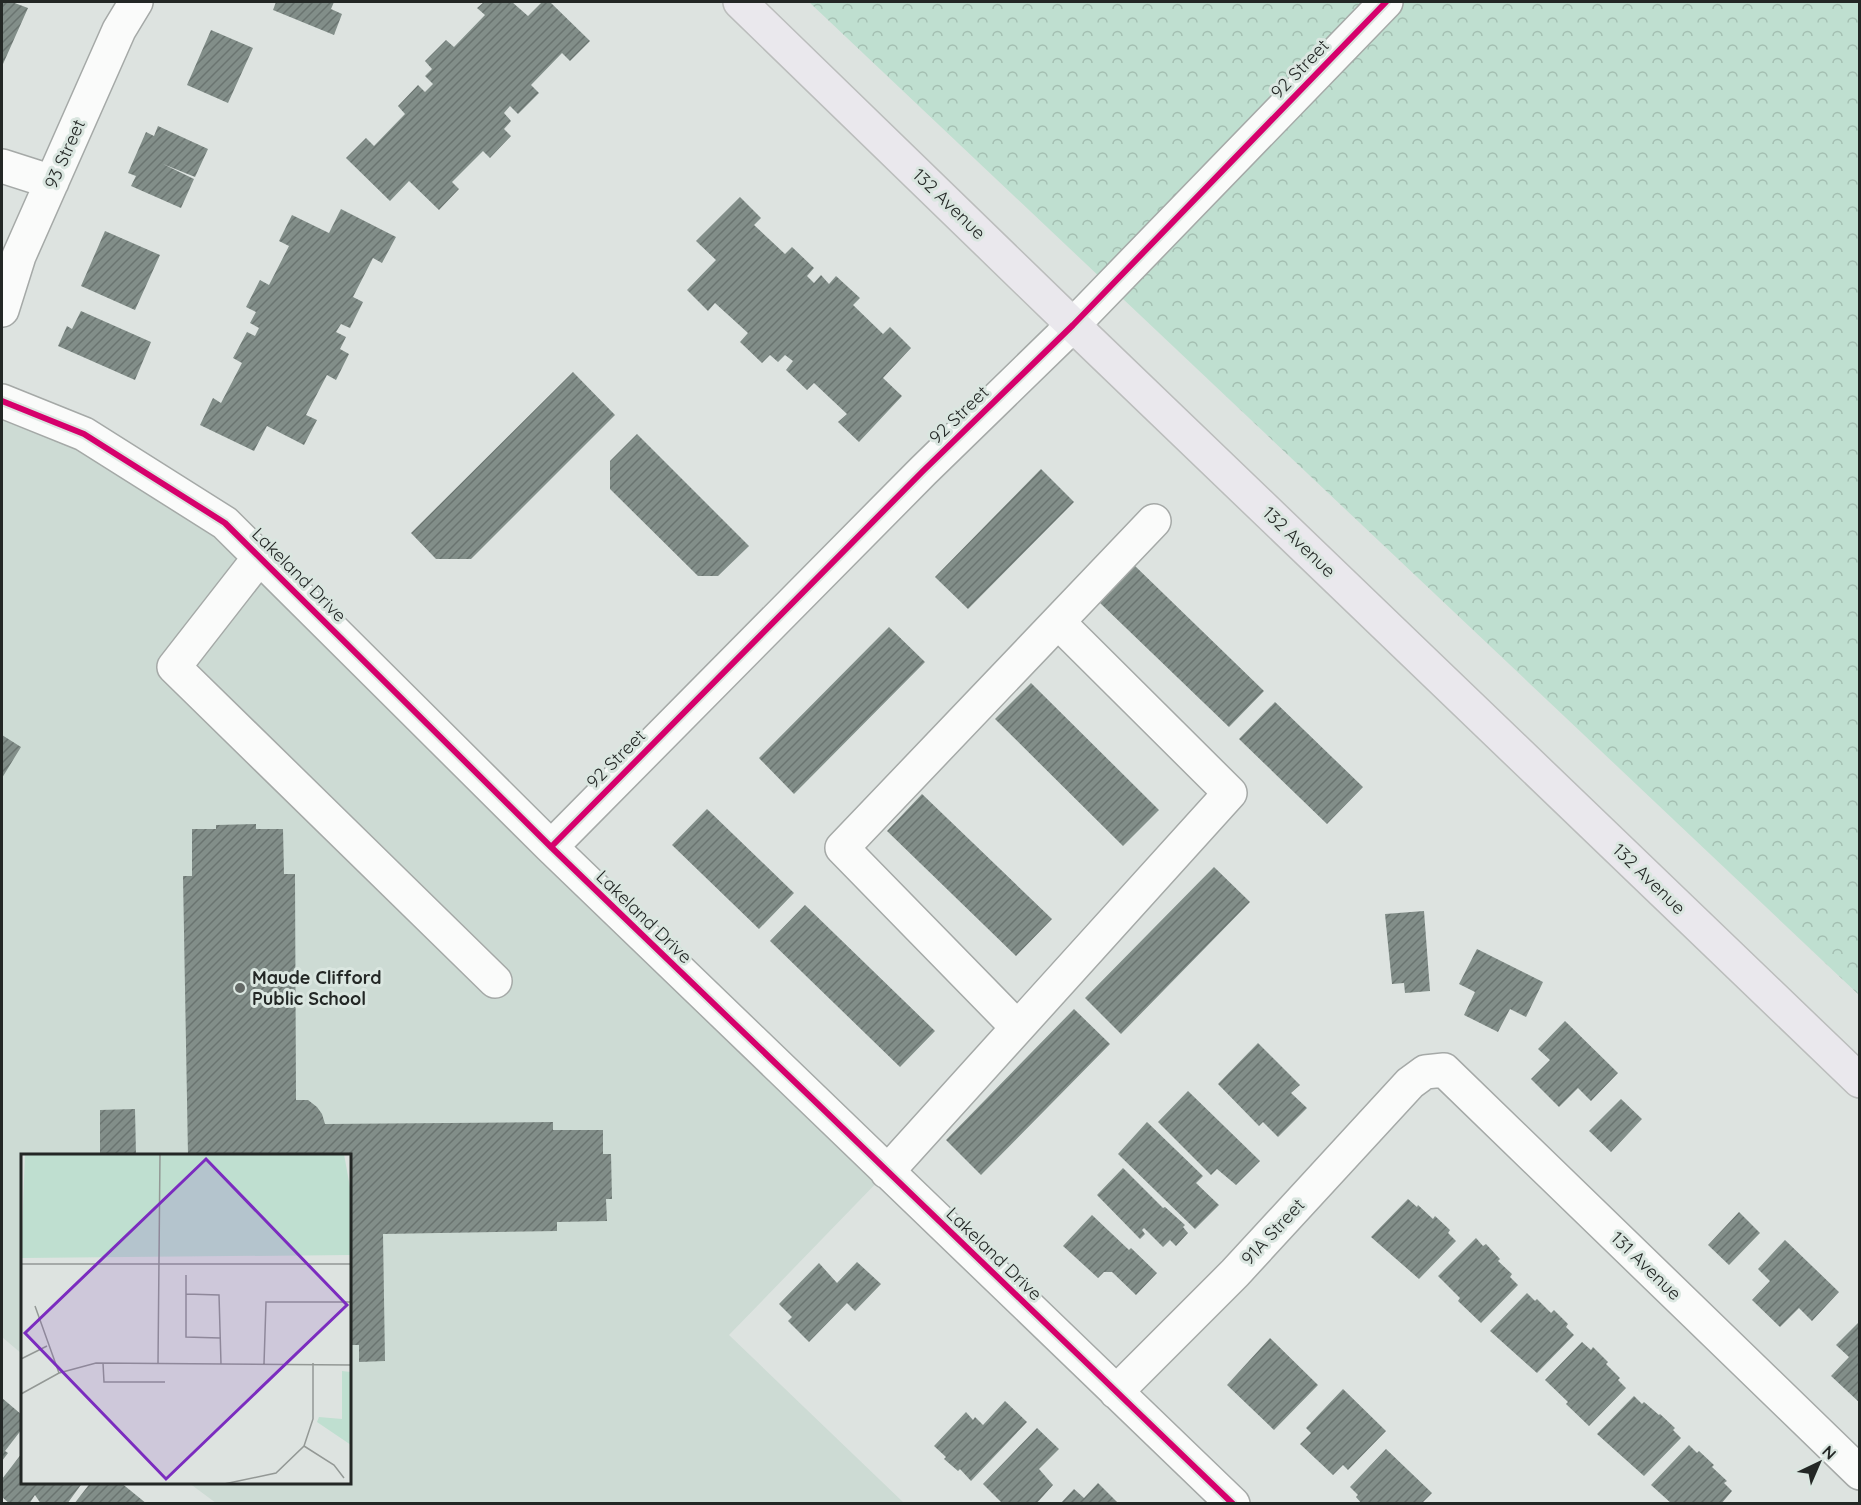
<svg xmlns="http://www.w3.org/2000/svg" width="1861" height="1505" viewBox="0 0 1861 1505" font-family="Quicksand,sans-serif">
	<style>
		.built { fill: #cddbd4 }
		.forest { fill: url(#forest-crowns) }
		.building { fill: url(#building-hatch) }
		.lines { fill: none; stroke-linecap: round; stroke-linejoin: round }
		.minor-casing { stroke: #a5a9a7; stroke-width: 36 }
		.major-casing { stroke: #bbbdbc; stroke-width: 36 }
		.minor { stroke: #fafbfa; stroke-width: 33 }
		.major { stroke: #eae8ed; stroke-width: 33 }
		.cycleway-casing { stroke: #dae6e0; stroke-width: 10 }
		.cycleway { stroke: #d6006c; stroke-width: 6 }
		.poi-dot { fill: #646966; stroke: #dae6e0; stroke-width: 2 }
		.labels { text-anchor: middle; stroke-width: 6; stroke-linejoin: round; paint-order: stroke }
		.street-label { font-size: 18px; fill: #232725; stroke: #dae6e0 }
		.poi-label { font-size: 18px; font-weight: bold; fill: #232725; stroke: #dae6e0; text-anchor: start }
		.inset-road { fill: none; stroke: #939895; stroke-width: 1.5 }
		.view { fill: #7b2cbf; fill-opacity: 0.15; stroke: #7b2cbf; stroke-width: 3 }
		.inset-edge { fill: none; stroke: #232725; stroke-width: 3 }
	</style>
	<defs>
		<pattern id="forest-crowns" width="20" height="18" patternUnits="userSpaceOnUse" patternTransform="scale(1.5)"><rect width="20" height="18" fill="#bfdfd0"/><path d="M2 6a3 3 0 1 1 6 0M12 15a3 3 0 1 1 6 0" fill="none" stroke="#a4bfb2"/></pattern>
		<pattern id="building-hatch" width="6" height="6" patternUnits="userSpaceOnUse" patternTransform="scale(1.5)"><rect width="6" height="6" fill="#828e89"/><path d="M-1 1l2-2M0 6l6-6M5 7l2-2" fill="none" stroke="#6a7470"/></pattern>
	</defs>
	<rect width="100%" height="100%" fill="#dde3e0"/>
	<path class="built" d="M2,401L225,523L887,1172L729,1335L904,1503H216L189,1483L350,1482V1156H22V1354L2,1337Z"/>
	<path class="forest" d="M809,2H1859V995Z"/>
	<path class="building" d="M2,2H12L28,8L3,64L2,63Z
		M276,2H334L331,9L342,14L334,35L273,10Z
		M484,2H512L528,16L542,2H550L590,41L570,61L562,53L531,85L539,93L518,114L510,106L504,113L511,121L504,129L511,136L490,158L483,151L452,182L459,189L439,210L409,181L390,201L346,158L366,138L374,146L405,114L398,106L418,85L425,92L433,84L425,76L432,69L425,61L446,40L454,47L485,15L477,8Z
		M211,30L253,48L228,103L187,85Z
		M158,126L208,149L195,177L163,164L194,179L181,208L131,186L136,176L128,173L146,132L154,136Z
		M740,197L761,218L754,225L785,254L792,247L814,268L807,276L814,283L821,275L829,284L836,276L860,298L853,305L883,334L890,327L911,348L883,378L902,396L859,442L838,422L847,414L814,383L807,390L786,370L793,361L785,355L778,362L770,355L762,363L740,342L748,333L715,303L708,311L687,290L716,260L696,241Z
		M341,209L396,237L382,263L373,258L353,297L363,302L350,328L341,324L336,332L346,337L340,349L349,354L336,380L327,375L306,415L317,420L304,445L267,426L254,451L200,425L213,398L221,403L242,363L233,358L247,332L255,336L259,328L250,323L256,312L246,307L260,280L269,285L289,246L279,241L292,215L329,233Z
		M105,231L160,255L135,310L81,286Z
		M81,311L151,342L135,380L58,346L67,326L72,329Z
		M573,372L615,415L471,559H436L411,533Z
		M637,434L749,546L718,576H698L610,489V461Z
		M1041,469L1074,502L968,609L935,577Z
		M1134,565L1264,691L1229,727L1099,602Z
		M889,627L925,662L794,794L759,758Z
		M1031,683L1159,810L1123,846L995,719Z
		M1275,702L1363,787L1327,824L1239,739Z
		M2,735L21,747L2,778Z
		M922,794L1052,919L1016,956L887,831Z
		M707,809L794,893L759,929L672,845Z
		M256,824V829H283L284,874H295L296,1100H308L317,1107L322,1114L325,1124L553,1122V1130H603V1154H611L612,1199H606L607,1221L557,1222V1231L383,1234L385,1361L359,1362V1345H350V1156H188L183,876H192V829H216V825Z
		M1214,867L1250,902L1121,1034L1085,998Z
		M805,905L935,1031L900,1067L770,941Z
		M1424,911L1430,991L1405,993L1404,983L1392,984L1385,914Z
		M1477,949L1543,982L1526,1017L1510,1009L1498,1032L1464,1015L1475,992L1459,984Z
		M1074,1009L1110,1044L981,1175L946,1140Z
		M1565,1021L1618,1073L1591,1101L1578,1088L1559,1107L1531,1079L1550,1060L1538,1049Z
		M1258,1043L1300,1085L1291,1093L1307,1108L1278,1137L1263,1122L1259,1126L1218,1084Z
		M1188,1091L1260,1161L1236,1185L1217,1169L1211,1175L1158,1122Z
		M1621,1099L1642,1119L1611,1152L1589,1131Z
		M135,1109L136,1156H100V1110Z
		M1147,1122L1203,1176L1196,1183L1219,1205L1195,1229L1118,1154Z
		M1123,1168L1163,1208L1165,1207L1185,1225L1183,1227L1188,1233L1176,1246L1170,1240L1163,1247L1144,1228L1142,1230L1145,1234L1140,1239L1097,1195Z
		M1408,1199L1417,1207L1418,1205L1433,1219L1435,1216L1450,1230L1448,1233L1456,1241L1419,1279L1371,1237Z
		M1739,1212L1760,1233L1729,1265L1708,1245Z
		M1092,1215L1129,1250L1131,1248L1157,1273L1136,1295L1112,1272H1104L1098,1278L1063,1246Z
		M1476,1238L1483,1246L1486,1244L1500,1259L1498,1261L1512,1274L1510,1277L1518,1285L1481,1323L1458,1301L1460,1298L1438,1276Z
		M1785,1240L1839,1292L1812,1321L1799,1308L1780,1327L1752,1300L1770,1281L1758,1269Z
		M857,1262L881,1284L855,1311L847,1303L809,1342L788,1321L792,1317L779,1304L819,1263L837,1283Z
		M1527,1293L1535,1301L1537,1299L1551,1313L1554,1310L1568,1324L1566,1327L1574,1335L1537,1373L1490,1331Z
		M1860,1321V1403L1831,1376L1849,1357L1836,1345Z
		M1270,1338L1318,1385L1274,1430L1227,1385Z
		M1582,1342L1591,1350L1593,1347L1608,1362L1606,1364L1620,1378L1618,1380L1626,1388L1589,1426L1566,1404L1568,1402L1545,1380Z
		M1343,1389L1386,1431L1348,1470L1343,1465L1333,1475L1300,1444L1311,1433L1306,1428Z
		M1634,1396L1642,1404L1644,1402L1659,1415L1660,1414L1675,1428L1673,1430L1681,1438L1644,1476L1597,1434Z
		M2,1398L22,1415V1429L5,1451L8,1453L2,1461Z
		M1005,1401L1027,1422L971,1481L960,1469L958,1471L944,1459L946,1457L934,1446L966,1412L973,1420L975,1417L983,1425Z
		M1037,1428L1059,1449L1039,1469L1053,1485L1036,1504H1003L983,1484Z
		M1689,1445L1697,1453L1699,1451L1714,1465L1712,1467L1727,1481L1724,1483L1732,1491L1721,1504H1672L1651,1485Z
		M1386,1449L1432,1493L1421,1504H1362L1356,1497L1358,1495L1350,1487Z
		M22,1453V1482H83L67,1504H41L35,1495L29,1504H10L2,1497V1479Z
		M91,1482H120L147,1504H74Z
		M1098,1483L1119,1504H1060L1074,1489L1084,1498Z"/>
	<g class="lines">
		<g class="minor-casing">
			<path id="minor" d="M2,166L52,182
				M2,310L19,256L119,30L136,2
				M2,401L84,434L225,523L551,847L1233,1504
				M259,558L174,667L495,981
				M551,847L923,471L1073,325L1386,2
				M1017,1027L842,848L1154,521
				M887,1172L1230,793L1058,622
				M1116,1392L1235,1273L1410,1083L1425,1072L1444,1070L1860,1473"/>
		</g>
		<g class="major-casing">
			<path id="major" d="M740,2L1073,325L1860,1081"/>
		</g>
		<use href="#minor" class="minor"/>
		<use href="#major" class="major"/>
		<g class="cycleway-casing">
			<path id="cycleway" d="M2,401L84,434L225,523L551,847L1233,1504
				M551,847L923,471L1073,325L1386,2"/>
		</g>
		<use href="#cycleway" class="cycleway"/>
	</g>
	<circle class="poi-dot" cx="240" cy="988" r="6"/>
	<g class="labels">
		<g class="street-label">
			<text transform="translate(1300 69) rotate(-46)" y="6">92 Street</text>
			<text transform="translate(65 154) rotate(-66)" y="6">93 Street</text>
			<text transform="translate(949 204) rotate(44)" y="6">132 Avenue</text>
			<text transform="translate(959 415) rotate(-44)" y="6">92 Street</text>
			<text transform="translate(1299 542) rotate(44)" y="6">132 Avenue</text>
			<text transform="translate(299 575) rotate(45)" y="6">Lakeland Drive</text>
			<text transform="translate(616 759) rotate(-45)" y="6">92 Street</text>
			<text transform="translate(1649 879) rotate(44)" y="6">132 Avenue</text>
			<text transform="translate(644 917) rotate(44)" y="6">Lakeland Drive</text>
			<text transform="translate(1273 1232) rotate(-47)" y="6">91A Street</text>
			<text transform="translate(994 1254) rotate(44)" y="6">Lakeland Drive</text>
			<text transform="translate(1646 1266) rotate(44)" y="6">131 Avenue</text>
		</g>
		<g class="poi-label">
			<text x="252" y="984">Maude Clifford<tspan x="252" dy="21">Public School</tspan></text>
		</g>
	</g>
	<g transform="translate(21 1154)">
		<rect width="330" height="330" fill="#dde3e0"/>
		<path d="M4,0H323L330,39V101L0,104ZM321,217L330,218V291L296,268L298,263L321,265Z" fill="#bfdfd0"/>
		<path class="inset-road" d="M0,110H330M165,121V183L199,184M165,140L198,141L200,210M14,152L38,219M0,205L26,192M82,209L83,228H144M137,210L139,0M243,210L245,148H330M0,240L38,219L75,209L330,211M283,292L313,311L323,324M203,330L255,319L283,292L292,265V209"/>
		<path class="view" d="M185,5L326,151L145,325L4,179Z"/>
		<rect width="330" height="330" class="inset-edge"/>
	</g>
	<rect width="1861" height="1505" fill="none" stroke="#232725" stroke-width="6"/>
	<g transform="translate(1819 1463) rotate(44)" stroke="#dae6e0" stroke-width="4.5" paint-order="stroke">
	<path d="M0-4.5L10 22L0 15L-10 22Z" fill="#232725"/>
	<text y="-9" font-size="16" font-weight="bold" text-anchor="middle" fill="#232725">N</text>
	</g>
</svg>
